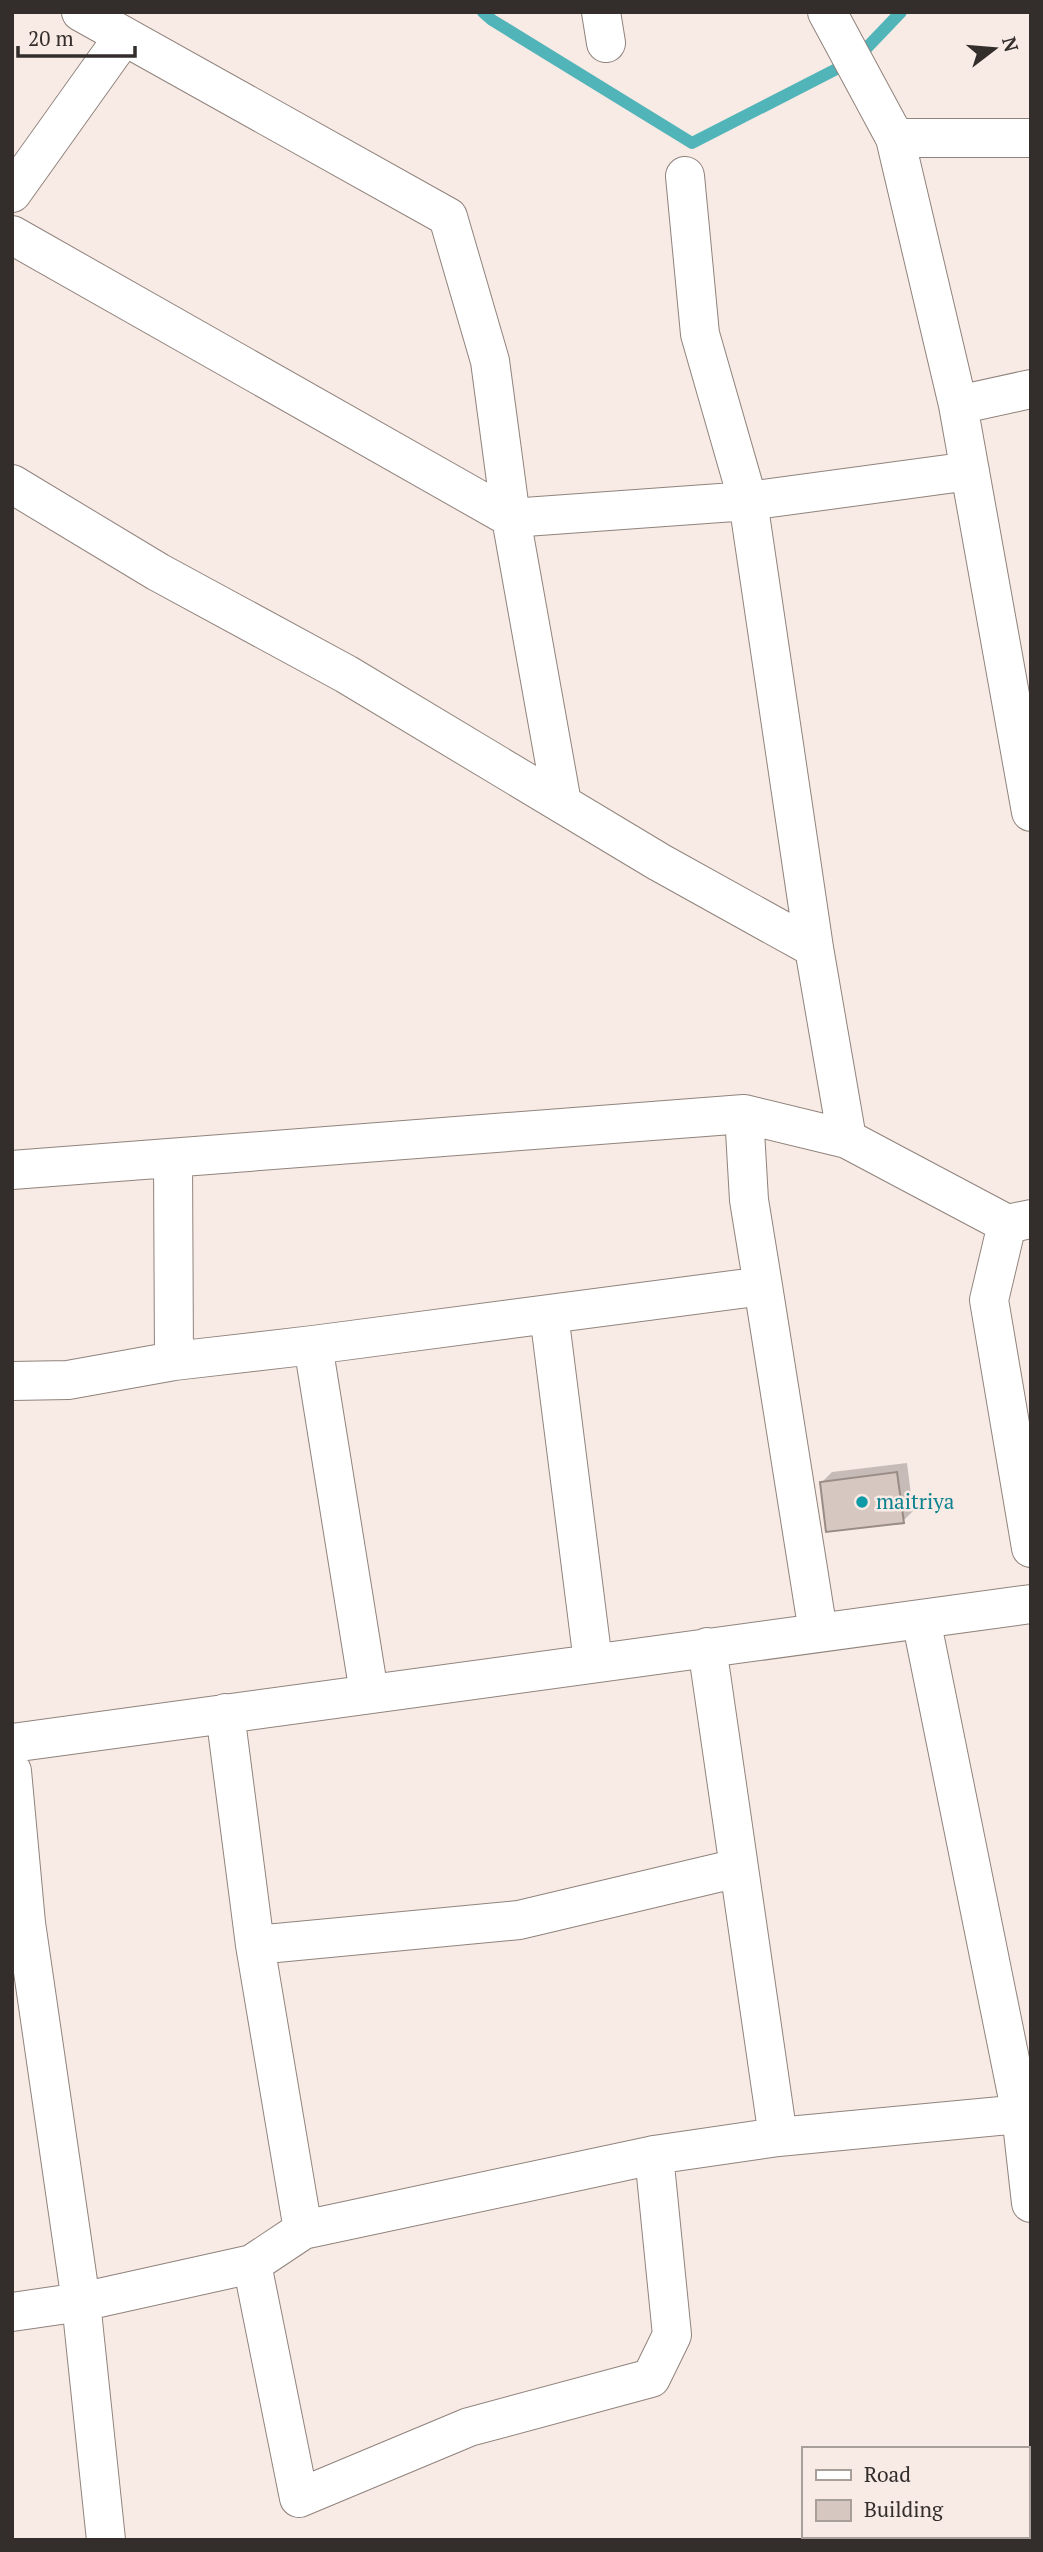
<svg xmlns="http://www.w3.org/2000/svg" width="1043" height="2552" viewBox="0 0 1043 2552" font-family="'PT Serif',serif">
	<style>
		.shadow { fill: #0003 }
		.lines { fill: none; stroke-linecap: round; stroke-linejoin: round }
		.stream { stroke: #50b4b9; stroke-width: 12 }
		.building { fill: #d6c8c1; stroke: #998c86; stroke-width: 2 }
		.minor-casing { stroke: #90837d; stroke-width: 40 }
		.minor { stroke: #fff; stroke-width: 38 }
		.culture-dot { fill: #0f9aa8; stroke: #f8eae4; stroke-width: 2.5 }
		.labels { text-anchor: middle; stroke-width: 5; stroke-linejoin: round; paint-order: stroke }
		.culture-label { font-size: 21px; fill: #0d838f; stroke: #f8eae4; text-anchor: start }
	</style>
	<rect width="100%" height="100%" fill="#f8eae4"/>
	<path class="shadow" d="M907,1463L913,1511L903,1521L822,1482L832,1472Z"/>
	<g class="lines">
		<path class="stream" d="M483,12L492,20L692,143L856,59L901,12"/>
	</g>
	<path class="building" d="M897,1472L904,1523L826,1532L820,1482Z"/>
	<g class="lines">
		<g class="minor-casing">
			<path id="minor" d="M81,12L448,217L490,361L511,518L562,803
				M601,12L606,43
				M827,12L895,138L958,405L1031,812
				M895,138H1031
				M12,193L124,36
				M12,235L511,518L748,501L700,334L685,176
				M958,405L1031,389
				M12,484L158,572L346,674L659,862L814,948
				M744,1114L749,1200L763,1286
				M847,1139L814,948L748,501L970,471
				M173,1158L174,1361
				M12,1170L744,1114L847,1139L1007,1224
				M1031,1219L1007,1224L989,1300L1031,1548
				M549,1314L593,1662
				M313,1345L369,1693
				M12,1381L68,1380L174,1361L313,1345L763,1286L818,1632
				M921,1619L1021,2114L1031,2203
				M707,1647L778,2137
				M225,1713L255,1945L303,2230
				M12,1743L1031,1604
				M12,1771L26,1923L81,2302L106,2540
				M255,1945L519,1920L738,1868
				M252,2264L299,2498L469,2427L651,2378L672,2335L654,2155
				M12,2312L81,2302L252,2264L303,2230L654,2155L778,2137L1021,2114L1031,2111
				M1027,2530H1031
				M975,2540L994,2536"/>
		</g>
		<use href="#minor" class="minor"/>
	</g>
	<circle class="culture-dot" cx="862" cy="1502" r="7"/>
	<g class="labels">
		<g class="culture-label">
			<text x="876" y="1509">maitriya</text>
		</g>
	</g>
	<rect width="1043" height="2552" fill="none" stroke="#332e2c" stroke-width="28"/>
	<rect x="802" y="2447" width="228" height="91" fill="#f8eae4" stroke="#a99f9a" stroke-width="2"/>
	<rect x="816" y="2470" width="35" height="10" fill="#ffffff" stroke="#a99f9a" stroke-width="2"/>
	<text x="864" y="2482" font-size="21" fill="#332e2c">Road</text>
	<rect x="816" y="2500" width="35" height="21" fill="#d6c8c1" stroke="#a99f9a" stroke-width="2"/>
	<text x="864" y="2517" font-size="21" fill="#332e2c">Building</text>
	<g transform="translate(994 49) rotate(74)" stroke="#f8eae4" stroke-width="5" paint-order="stroke">
	<path d="M0-5L12 26L0 18L-12 26Z" fill="#332e2c"/>
	<text y="-10" font-size="19" font-weight="bold" text-anchor="middle" fill="#332e2c">N</text>
	</g>
	<path d="M18 46v10h117v-10" fill="none" stroke="#332e2c" stroke-width="3.5"/>
	<text x="28" y="46" font-size="21" fill="#332e2c" stroke="#f8eae4" stroke-width="5" paint-order="stroke">20 m</text>
</svg>
